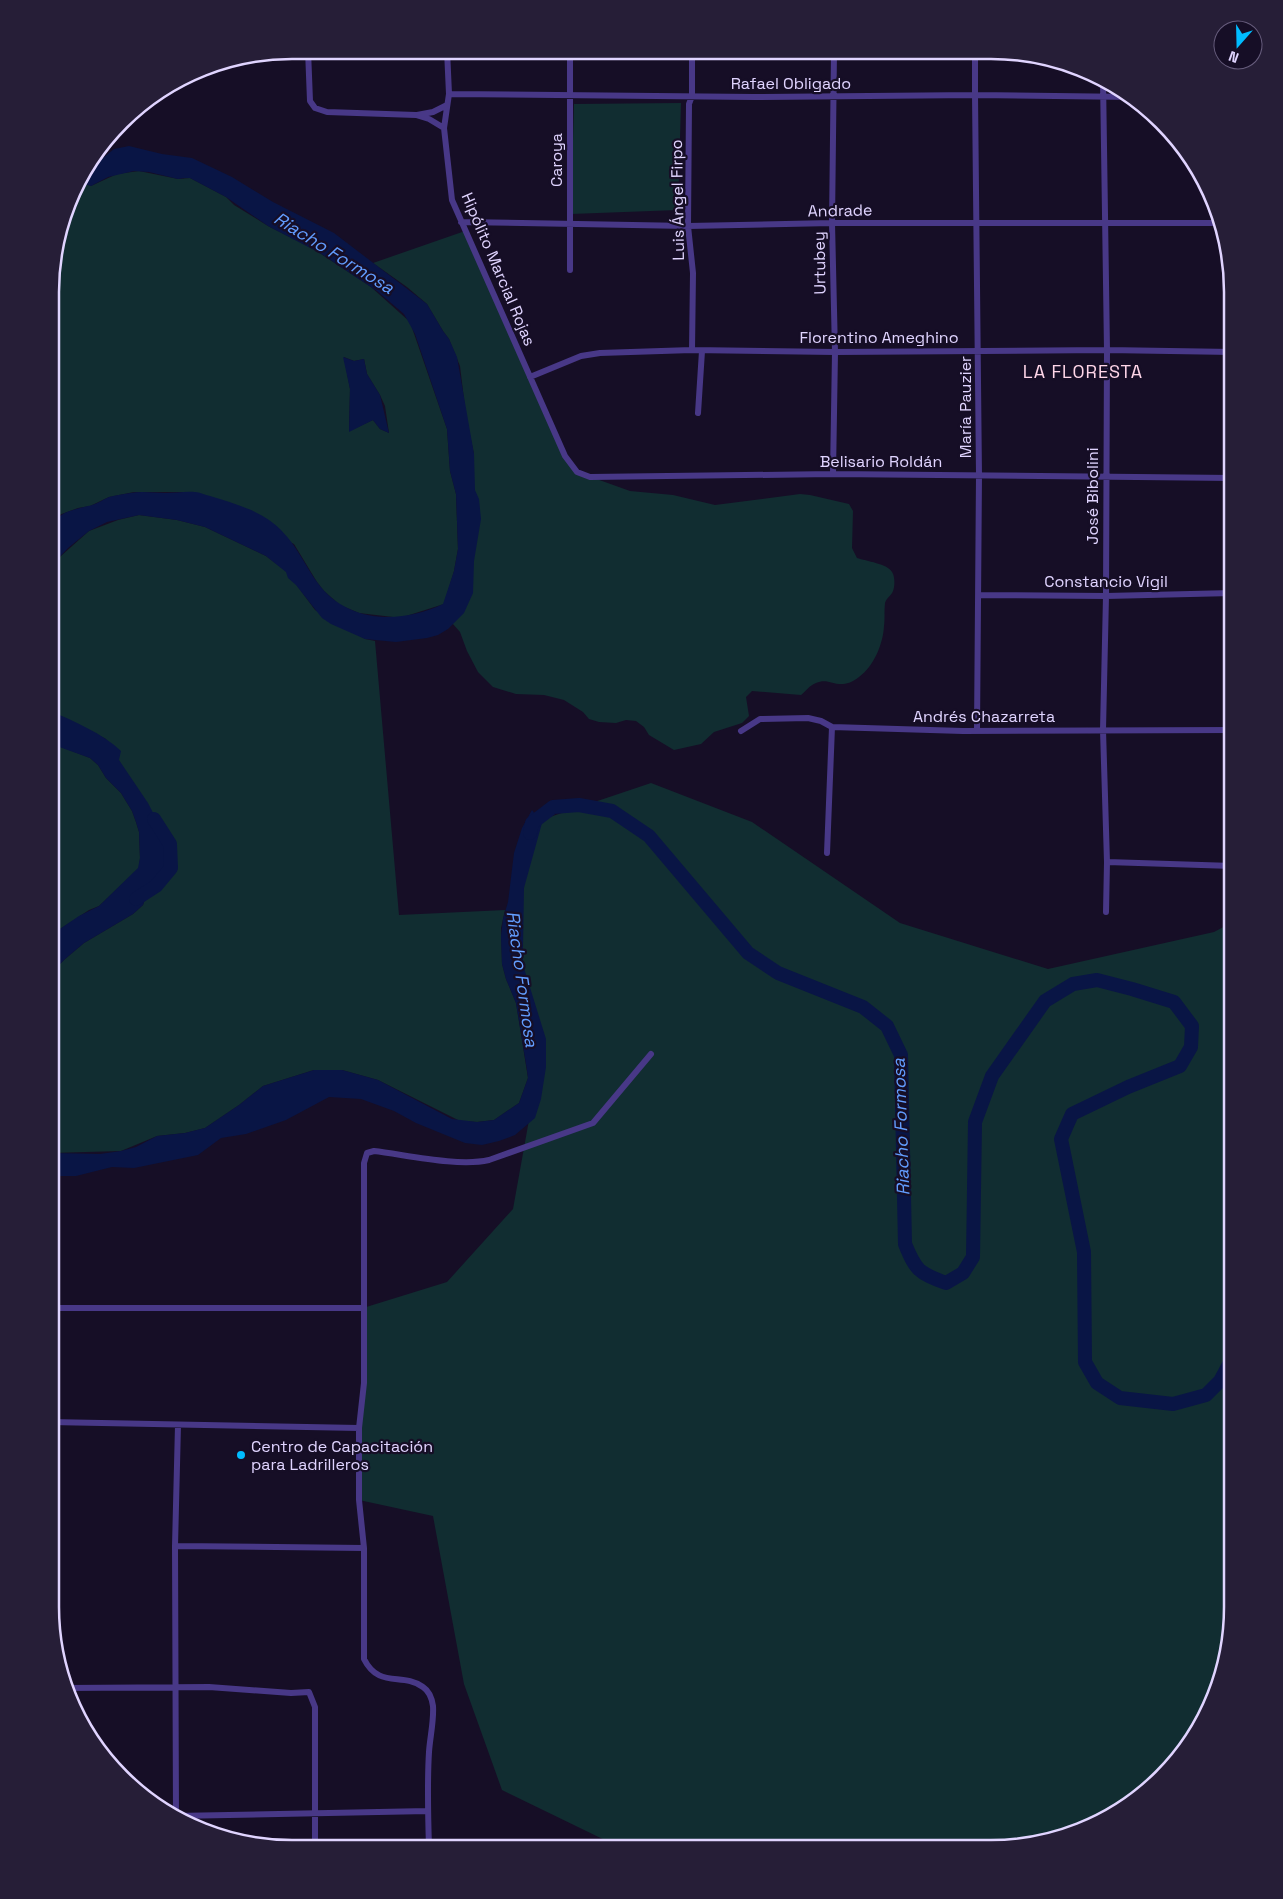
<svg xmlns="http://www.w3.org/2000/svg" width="1283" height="1899" viewBox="0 0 1283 1899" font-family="'Space Grotesk',sans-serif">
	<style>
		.green { fill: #112d31; fill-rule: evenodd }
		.water { fill: #091545 }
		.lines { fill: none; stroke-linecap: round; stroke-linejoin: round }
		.river { stroke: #091545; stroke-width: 14 }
		.minor { stroke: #483887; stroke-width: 6 }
		.poi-dot { fill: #00bcff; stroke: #160e26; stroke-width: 2 }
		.labels { text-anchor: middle; stroke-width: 4.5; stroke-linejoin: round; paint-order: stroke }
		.street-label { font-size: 16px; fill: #e0d4ff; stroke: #160e26 }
		.poi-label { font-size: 16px; fill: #e0d4ff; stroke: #160e26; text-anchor: start }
		.water-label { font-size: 18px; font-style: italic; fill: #629dff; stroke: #160e26 }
		.neighbourhood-label { font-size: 18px; letter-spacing: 1px; fill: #ffd6e9; stroke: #160e26 }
		.rim { fill: none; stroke: #e0d4ff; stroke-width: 2.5 }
	</style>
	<rect width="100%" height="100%" fill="#160e26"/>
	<path class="green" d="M681,103L678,210L571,214L574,104Z
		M139,171L178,179L190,178L226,197L234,205L268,226L315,250L371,287L410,322L447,429L450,471L456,494L458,549L454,571L444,604L403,617H393L359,613L340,605L324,591L317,582L294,544L186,492H134L109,497L90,506L78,508L59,515L52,523V260L79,182L91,186L117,174ZM344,357L354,361L364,359L367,374L380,395L385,406L389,433L380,429L373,420L349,431L350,389Z
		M465,231L565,456L577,472L630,491L673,495L715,505L800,494L810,495L849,504L853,511L852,548L857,558C866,561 888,564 892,572C895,576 895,586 893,591C891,596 887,597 885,603C884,611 885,619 884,626C883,644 874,666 859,677C838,693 831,676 816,683C810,685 806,691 801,695L752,691L746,697L749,716L742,723L714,732L701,744L674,750L649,735L644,727L636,721L626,720L616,723L599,722L589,719L583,712L564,700L544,695L516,694L493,687L478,672L467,651L460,632L445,615L462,592L474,454L466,416L460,366L449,339L443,331L427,304L407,287L373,263Z
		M139,515L177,520L205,527L266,556L287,572L315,610L365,639L375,641L399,915L505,910L501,928L502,964L506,979L516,1003L528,1078L519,1103L494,1120L477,1122L460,1121L378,1080L342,1070H314L263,1086L239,1105L205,1128L185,1133L157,1136L121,1151L51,1153V973L65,959L84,943L133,914L143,905L147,893L162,879L171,868L169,844L106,739L51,711L52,564L89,531L118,520Z
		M51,743L90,758L98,765L106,778L121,793L132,811L136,822L139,832L140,858L139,868L99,906L89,910L51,935Z
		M651,783L752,822L900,923L1048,969L1214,932L1233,922L1232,1623L1224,1665L1220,1670L1223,1671L1220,1685L1192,1742L1139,1799L1084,1830L1066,1834L1064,1831L1055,1836L991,1849L631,1848L613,1844L502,1790L464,1684L433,1516L359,1500V1428L364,1383L363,1308L447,1282L513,1209L536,1081L513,946L532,823Z"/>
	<path class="water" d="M129,146L162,154L192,158L232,177L273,202L334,233L427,304L443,331L449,339L457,357L474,454L475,490L479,499L481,519L474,561L473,593L464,613L448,629L438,635L427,638L396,642L365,639L331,624L322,618L296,585L288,578L286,572L266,556L205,527L177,520L139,515L107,522L89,531L68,548L52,565V523C63,511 73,510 88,506C96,505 102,500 109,497C116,495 124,494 131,493C142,491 154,493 165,493C175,493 186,491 195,492C200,492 205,495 210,496C229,502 252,508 269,520C293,537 301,559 317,582C347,624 401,624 443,604L454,571L458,549L456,494L450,471L447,429L415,334L404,314L377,291L320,253L268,226L226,197L190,178H184L178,179L149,172L134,171L108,177L91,186L79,182L82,171L89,163L98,162L114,149Z
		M343,357L354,361L364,359L367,374L380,395L389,433L380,429L373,420L349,432L350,389Z
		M51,711C75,722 102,733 121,751L119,760L148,803L169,844L162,879L156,886L147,893L143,905L133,914L84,943L65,959L51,973V935L79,916L99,906L138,868L140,858L139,832L136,822L132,811L121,793L106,778L98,765L90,758L51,744Z
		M532,810L542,823L524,888L523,947V965L546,1039V1067L541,1099L535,1118L515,1135L499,1141L482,1145L465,1143L416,1123L394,1111L361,1099L329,1097L286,1120L246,1134L221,1138L198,1155L134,1168L112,1167L76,1176H51V1153L100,1154L121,1151L136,1147L157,1136L185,1133L205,1128L239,1105L263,1086L314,1070H342L378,1080L452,1119L477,1122L494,1120L519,1103L528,1078L527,1070L516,1003L506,979L502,964L501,936L503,919L508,902L514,853L522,828Z"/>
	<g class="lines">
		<path class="river" d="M530,833L532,823L553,807L579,805L612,811L649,836L748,953L778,973L863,1007L887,1026L901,1055L905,1244C916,1271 919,1273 946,1283L963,1273L973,1257L975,1122L992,1076L1045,1001L1073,984L1097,980L1132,989L1174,1002L1192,1026L1191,1047L1180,1066L1128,1087L1072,1114L1061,1139L1084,1252L1085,1362L1097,1383L1120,1398L1173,1404L1206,1395L1220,1381L1233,1357
			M136,899L156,886L171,868L170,844L154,819"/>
		<path class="minor" d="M308,50L310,101L315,108L327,112L416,115L429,119L444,128
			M447,50L449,94L444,128L452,200L565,456L577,472L590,477L833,474L1233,478
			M570,51V270
			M975,52V95L979,475L977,731
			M1103,79L1107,350L1106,596L1103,730L1107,862L1106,912
			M449,94L754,97L975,95L1133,97
			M417,115L433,112L447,105
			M461,222L688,226L832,223H1219
			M692,350L693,273L688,226L689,104L692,96V51
			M530,377L581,356L600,353L692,350L835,352L1107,350L1233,352
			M698,413L702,351
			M833,474L835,352L832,223L834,52
			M979,595L1106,596L1233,593
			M741,731L760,719L808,718L821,721L832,727L963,731L1233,730
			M827,853L832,727
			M1107,862L1233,866
			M50,1308H363
			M50,1422L359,1428
			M175,1546L364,1548
			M66,1688L209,1687L291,1693L309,1692L315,1707V1847
			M174,1816L428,1811
			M176,1817L175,1546L178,1425
			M429,1847C428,1816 427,1784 429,1752C430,1737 434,1721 433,1706C432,1699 429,1691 423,1687C402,1672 379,1689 364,1659V1548L359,1500V1428L364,1383V1163L367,1153L374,1151C407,1155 458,1167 489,1160L593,1123L651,1054"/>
	</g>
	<circle class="poi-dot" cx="241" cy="1455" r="5"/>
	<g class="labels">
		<g class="street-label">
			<text x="791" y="89">Rafael Obligado</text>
			<text transform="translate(556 160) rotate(-90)" y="6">Caroya</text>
			<text transform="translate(677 200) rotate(-91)" y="6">Luis Ángel Firpo</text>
			<text transform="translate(840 210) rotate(-1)" y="6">Andrade</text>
			<text transform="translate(819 263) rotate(-91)" y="6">Urtubey</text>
			<text transform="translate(499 269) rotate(67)" y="6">Hipólito Marcial Rojas</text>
			<text x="879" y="343">Florentino Ameghino</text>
			<text transform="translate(965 407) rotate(-90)" y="6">María Pauzier</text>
			<text x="881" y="467">Belisario Roldán</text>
			<text transform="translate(1092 496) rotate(-90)" y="6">José Bibolini</text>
			<text x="1106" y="587">Constancio Vigil</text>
			<text x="984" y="722">Andrés Chazarreta</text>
		</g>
		<g class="poi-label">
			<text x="251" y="1452">Centro de Capacitación<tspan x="251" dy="18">para Ladrilleros</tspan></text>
		</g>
		<g class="water-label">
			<text transform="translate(334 253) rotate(32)" y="6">Riacho Formosa</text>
			<text transform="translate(522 979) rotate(82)" y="6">Riacho Formosa</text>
			<text transform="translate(901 1127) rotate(-92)" y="6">Riacho Formosa</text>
		</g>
		<g class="neighbourhood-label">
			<text x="1083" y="378">LA FLORESTA</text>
		</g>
	</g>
	<path d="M0 0H1283V1899H0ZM292 59H991A233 233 0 0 1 1224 292V1607A233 233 0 0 1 991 1840H292A233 233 0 0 1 59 1607V292A233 233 0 0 1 292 59Z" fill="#261e37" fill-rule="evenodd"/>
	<path class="rim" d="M292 59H991A233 233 0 0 1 1224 292V1607A233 233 0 0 1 991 1840H292A233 233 0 0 1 59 1607V292A233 233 0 0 1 292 59Z"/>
	<g transform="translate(1238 45) rotate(200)"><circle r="24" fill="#160e26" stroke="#675d7d"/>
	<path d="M0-4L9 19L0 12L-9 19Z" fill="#00bcff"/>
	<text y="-8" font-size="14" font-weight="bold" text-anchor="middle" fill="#e0d4ff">N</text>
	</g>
</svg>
